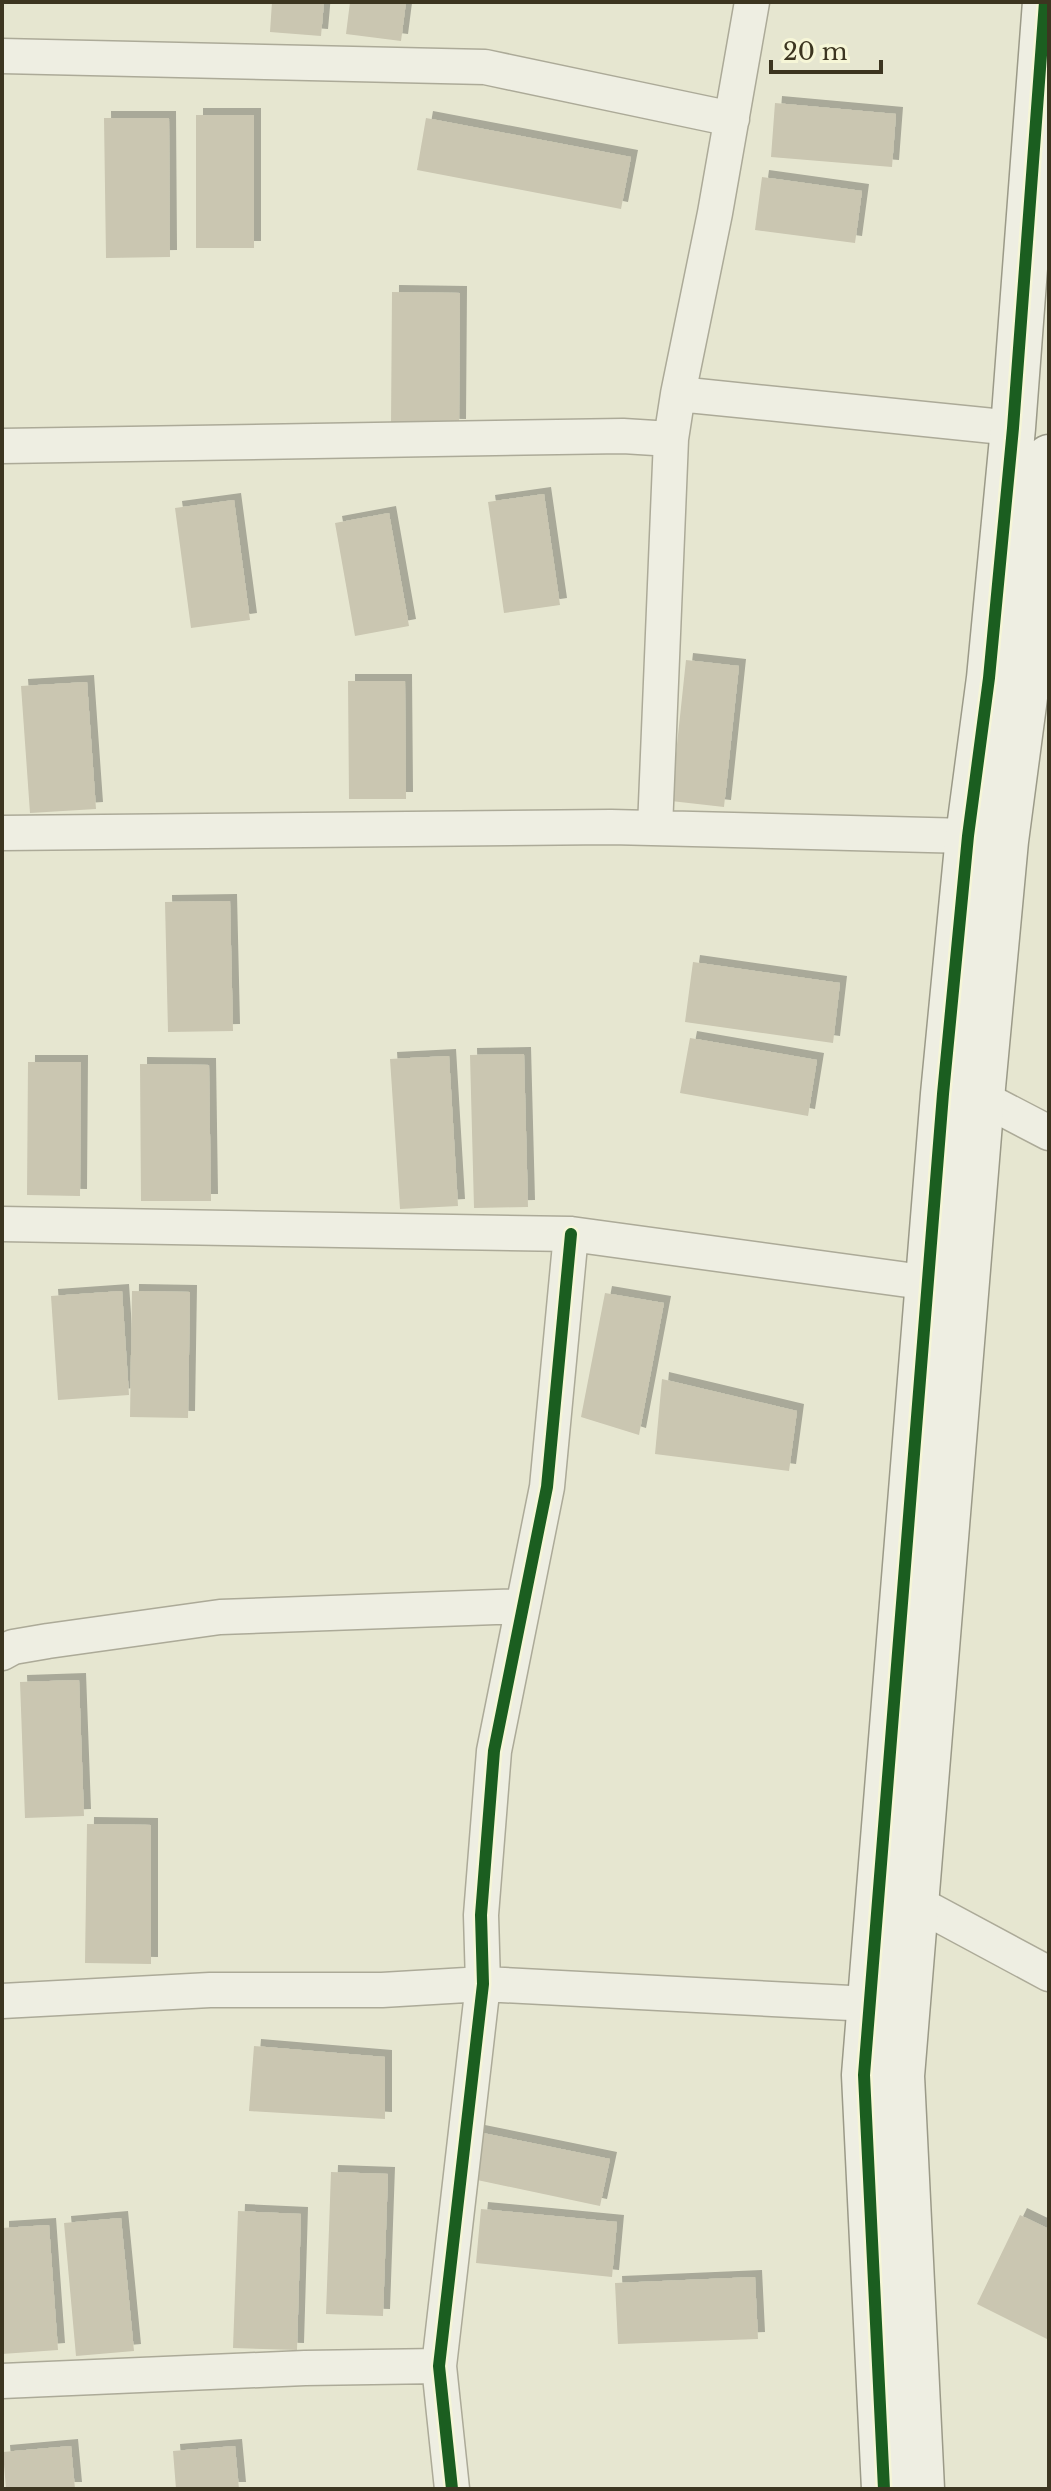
<svg xmlns="http://www.w3.org/2000/svg" width="1051" height="2491" viewBox="0 0 1051 2491" font-family="'Libre Baskerville',serif">
	<style>
		.building { fill: #cac6b1; filter: url(#shadow) }
		.lines { fill: none; stroke-linecap: round; stroke-linejoin: round }
		.street-casing { stroke: #acaa98; stroke-width: 37 }
		.secondary-casing { stroke: #9b9a88; stroke-width: 47 }
		.street { stroke: #eeeee2; stroke-width: 34 }
		.secondary { stroke: #eeeee2; stroke-width: 44 }
		.cycleway-casing { stroke: #f6f6d7; stroke-width: 17 }
		.cycleway { stroke: #1b5e20; stroke-width: 12 }
	</style>
	<defs>
		<filter id="shadow"><feDropShadow dx="7" dy="-7" stdDeviation="0" flood-color="#0004"/></filter>
	</defs>
	<rect width="100%" height="100%" fill="#e6e6d0"/>
	<path class="building" d="M272,2H324L321,36L270,32Z
		M350,2H406L401,41L346,34Z
		M775,103L896,114L892,167L771,157Z
		M196,115H254V248H196Z
		M104,118H169L170,257L106,258Z
		M426,118L631,157L621,209L417,170Z
		M762,177L862,191L855,243L755,230Z
		M392,292L460,293L459,426L391,425Z
		M544,494L560,605L504,613L488,502Z
		M234,500L250,620L191,628L175,508Z
		M389,513L409,626L355,636L335,523Z
		M686,660L739,666L724,807L671,801Z
		M348,681H405L406,799H349Z
		M87,682L96,809L30,813L21,686Z
		M230,901L233,1031L168,1032L165,902Z
		M693,962L840,983L833,1043L685,1022Z
		M690,1038L817,1060L808,1116L680,1093Z
		M524,1054L528,1207L474,1208L470,1055Z
		M449,1056L458,1206L400,1209L390,1059Z
		M28,1062H81L80,1196L27,1195Z
		M140,1064L209,1065L211,1201H141Z
		M122,1291L129,1395L58,1400L51,1296Z
		M132,1291L190,1292L188,1418L130,1417Z
		M605,1293L664,1303L639,1435L581,1417Z
		M662,1379L797,1411L789,1471L655,1454Z
		M79,1680L84,1816L25,1818L20,1682Z
		M87,1824L151,1825V1964L85,1963Z
		M254,2046L385,2057V2119L249,2111Z
		M473,2131L610,2159L600,2206L463,2177Z
		M331,2172L388,2174L383,2316L326,2314Z
		M481,2209L617,2222L612,2277L476,2263Z
		M238,2211L301,2214L297,2350L233,2348Z
		M1020,2215L1049,2229V2340L977,2304Z
		M121,2218L134,2351L76,2356L64,2223Z
		M49,2225L58,2350L2,2354V2228Z
		M755,2277L758,2339L618,2344L615,2283Z
		M71,2446L75,2489H6L3,2452Z
		M235,2446L239,2489H176L173,2451Z"/>
	<g class="lines">
		<g class="street-casing">
			<path id="street" d="M2,56L485,67L732,119
				M678,394L1013,428
				M2,446L623,436L671,439
				M655,828L671,439L678,394L715,213L752,2
				M2,833L611,827L968,836
				M982,1098L1049,1133
				M2,1224L571,1234L930,1283
				M2,1653L13,1647L48,1641L220,1617L523,1606
				M917,1903L1049,1974
				M2,2001L210,1990H382L483,1984L870,2004
				M2,2381L305,2368L439,2366
				M452,2489L439,2366L483,1984L481,1915L494,1751L547,1487L571,1234"/>
		</g>
		<g class="secondary-casing">
			<path id="secondary" d="M884,2489L864,2075L943,1094L968,836L989,678L1013,428L1045,2
				M922,2489L902,2076L982,1098L1006,841L1027,682L1049,457"/>
		</g>
		<use href="#street" class="street"/>
		<use href="#secondary" class="secondary"/>
		<g class="cycleway-casing">
			<path id="cycleway" d="M452,2489L439,2366L483,1984L481,1915L494,1751L547,1487L571,1234
				M884,2489L864,2075L943,1094L968,836L989,678L1013,428L1045,2"/>
		</g>
		<use href="#cycleway" class="cycleway"/>
	</g>
	<rect width="1051" height="2491" fill="none" stroke="#3c3520" stroke-width="8"/>
	<path d="M771 60v12h110v-12" fill="none" stroke="#3c3520" stroke-width="4"/>
	<text x="783" y="60" font-size="24" fill="#3c3520" stroke="#f6f6d7" stroke-width="6" paint-order="stroke">20 m</text>
</svg>
